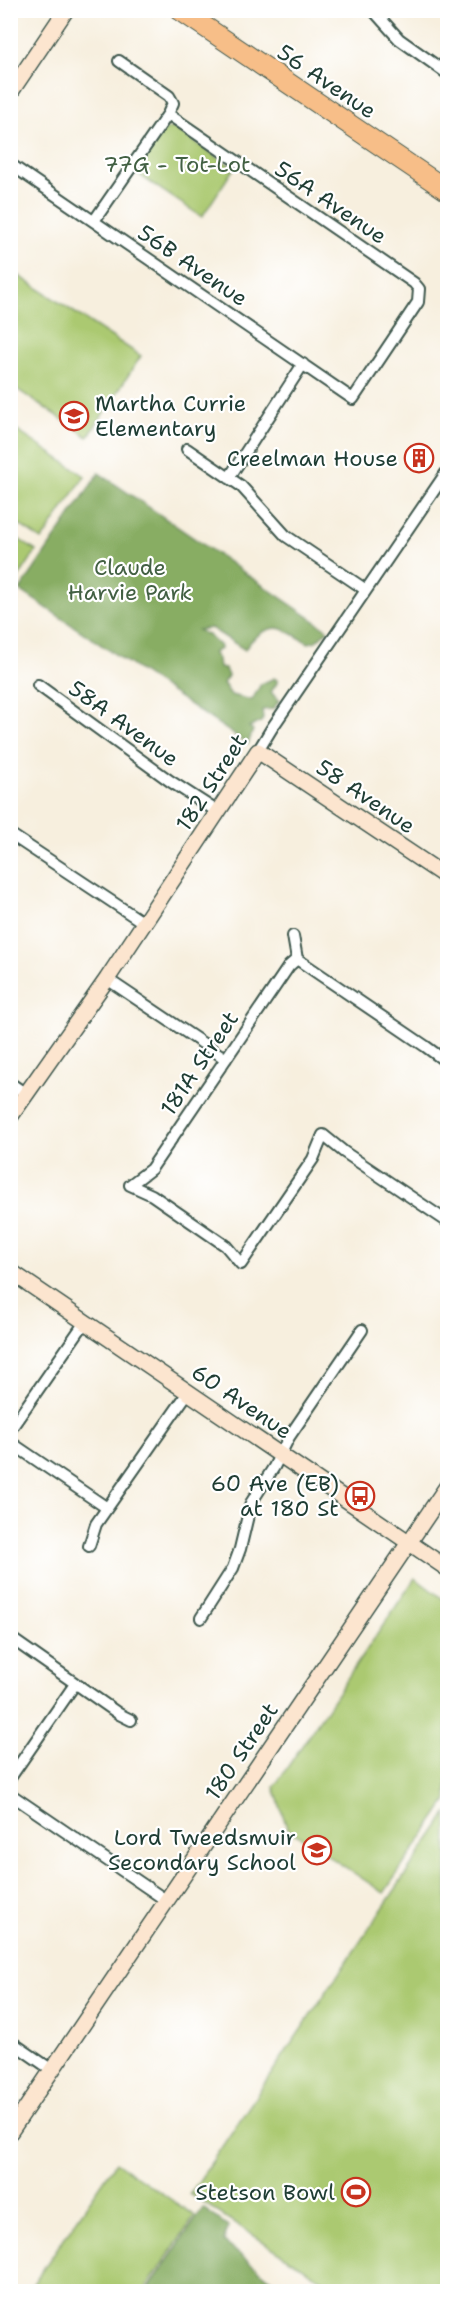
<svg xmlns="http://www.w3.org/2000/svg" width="458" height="2302" viewBox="0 0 458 2302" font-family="'Shantell Sans',sans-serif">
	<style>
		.green { fill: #abc971; stroke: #658352; stroke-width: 1.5 }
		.forest { fill: #88ad63; stroke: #54754c; stroke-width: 1.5 }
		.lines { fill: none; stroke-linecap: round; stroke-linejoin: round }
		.street-casing { stroke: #3f584e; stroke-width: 14 }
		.secondary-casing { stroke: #3f584e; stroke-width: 18 }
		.highway-casing { stroke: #3f584e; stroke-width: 22 }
		.street { stroke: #fff; stroke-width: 10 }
		.secondary { stroke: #fce5cf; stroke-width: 15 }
		.highway { stroke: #f7be88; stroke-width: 20 }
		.labels { text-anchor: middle; stroke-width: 4.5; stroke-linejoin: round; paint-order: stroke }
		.street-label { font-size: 22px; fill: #1f3d34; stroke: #fff }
		.park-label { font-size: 22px; fill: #426043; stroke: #fff }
		.poi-label { font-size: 22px; fill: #1f3d34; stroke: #fff; text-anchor: end }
	</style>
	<rect width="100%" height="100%" fill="#fff"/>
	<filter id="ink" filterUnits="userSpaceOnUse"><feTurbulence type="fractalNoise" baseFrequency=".0167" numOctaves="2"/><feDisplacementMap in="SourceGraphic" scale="12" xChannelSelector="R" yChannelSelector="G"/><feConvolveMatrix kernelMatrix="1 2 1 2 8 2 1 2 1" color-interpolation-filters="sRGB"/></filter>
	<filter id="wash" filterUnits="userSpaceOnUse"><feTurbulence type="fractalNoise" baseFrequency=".008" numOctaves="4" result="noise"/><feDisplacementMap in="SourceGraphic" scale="24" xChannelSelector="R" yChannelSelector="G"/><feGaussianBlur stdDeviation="1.35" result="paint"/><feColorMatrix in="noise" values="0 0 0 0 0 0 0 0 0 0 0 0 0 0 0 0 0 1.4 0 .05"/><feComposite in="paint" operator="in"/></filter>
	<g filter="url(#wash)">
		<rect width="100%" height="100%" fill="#f7efde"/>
		<path class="green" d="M172,127L234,168L202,217L135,172L163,131Z
			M10,270L141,356L88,437L11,385Z
			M10,426L85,476L42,540L11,519Z
			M11,534L36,551L11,589Z
			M415,1578L447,1602V1801L384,1893L287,1828L274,1787Z
			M447,1813V2291H339L190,2194Z
			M116,2162L195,2216L144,2291H28Z"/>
		<path class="forest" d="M99,473L328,630L316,641L309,643C300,639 291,632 282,629C268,625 251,638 245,650L211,628L198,630L208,635L220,646V649L213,653L218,659L219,668L225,669L228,676L223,683L231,695L252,700L261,684L274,678L277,680V683L271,692L279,701L273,709L262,710L263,718L261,722L249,727L253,730L248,744L20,590Z
			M203,2208L228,2226L224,2242L282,2288L280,2291H147Z"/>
	</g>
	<g filter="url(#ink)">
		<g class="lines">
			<g class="street-casing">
				<path id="street" d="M373,10L399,39L448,74
					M10,164L353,399L418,302L419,289L414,283L168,114
					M94,221L168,114L173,103L169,96L119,61
					M187,449L241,486L286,536L366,590
					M229,478L303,364
					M38,685L170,781L218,812
					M258,751L272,728L448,470
					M10,834L144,923
					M293,936L297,959
					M297,959L425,1046L448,1063
					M107,979L226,1059
					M10,1083L26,1094
					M130,1185L152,1195L226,1246L241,1264L313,1159L323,1135L344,1152L448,1222
					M130,1185L151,1169L289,966L297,959
					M10,1430L85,1322
					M10,1442L107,1508
					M89,1546L96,1524L189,1391
					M201,1618L233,1568L240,1549L251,1503L274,1467L289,1437L362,1330
					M15,1641L119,1714L131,1720
					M10,1778L75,1684
					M10,1794L167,1901
					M10,2041L52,2070"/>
			</g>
			<g class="secondary-casing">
				<path id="secondary" d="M10,93L66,10
					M10,1117L107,979L258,751L448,878
					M10,1271L448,1569
					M10,2132L448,1485"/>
			</g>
			<g class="highway-casing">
				<path id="highway" d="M180,10L448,191"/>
			</g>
			<use href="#street" class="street"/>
			<use href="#secondary" class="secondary"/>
			<use href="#highway" class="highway"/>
		</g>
	</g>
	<defs>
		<g id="school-ring" transform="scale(1.5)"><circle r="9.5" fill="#fff" stroke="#c8321e" stroke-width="1.5"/><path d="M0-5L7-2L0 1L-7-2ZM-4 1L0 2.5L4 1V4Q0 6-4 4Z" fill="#c8321e"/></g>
		<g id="building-ring" transform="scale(1.5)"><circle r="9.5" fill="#fff" stroke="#c8321e" stroke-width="1.5"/><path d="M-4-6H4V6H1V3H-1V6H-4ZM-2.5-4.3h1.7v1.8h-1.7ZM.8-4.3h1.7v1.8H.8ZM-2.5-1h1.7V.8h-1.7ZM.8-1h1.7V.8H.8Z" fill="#c8321e"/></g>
		<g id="bus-ring" transform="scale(1.5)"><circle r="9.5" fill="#fff" stroke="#c8321e" stroke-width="1.5"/><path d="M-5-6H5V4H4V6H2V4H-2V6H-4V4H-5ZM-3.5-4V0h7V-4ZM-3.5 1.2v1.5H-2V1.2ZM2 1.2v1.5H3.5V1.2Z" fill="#c8321e"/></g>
		<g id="stadium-ring" transform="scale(1.5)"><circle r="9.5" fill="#fff" stroke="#c8321e" stroke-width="1.5"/><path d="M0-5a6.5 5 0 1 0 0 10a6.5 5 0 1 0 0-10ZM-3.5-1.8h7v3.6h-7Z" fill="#c8321e"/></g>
	</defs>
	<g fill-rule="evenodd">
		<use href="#school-ring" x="74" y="416"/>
		<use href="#building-ring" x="419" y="458"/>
		<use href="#bus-ring" x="360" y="1496"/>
		<use href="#school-ring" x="317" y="1850"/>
		<use href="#stadium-ring" x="356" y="2192"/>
	</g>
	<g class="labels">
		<g class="street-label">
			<text transform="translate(327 81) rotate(34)" y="8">56 Avenue</text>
			<text transform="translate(331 202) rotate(34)" y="8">56A Avenue</text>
			<text transform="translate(193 265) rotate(34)" y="8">56B Avenue</text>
			<text transform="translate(124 723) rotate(36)" y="8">58A Avenue</text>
			<text transform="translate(211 782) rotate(-57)" y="8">182 Street</text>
			<text transform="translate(366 796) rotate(34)" y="8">58 Avenue</text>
			<text transform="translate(199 1063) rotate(-56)" y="8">181A Street</text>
			<text transform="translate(242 1401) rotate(34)" y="8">60 Avenue</text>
			<text transform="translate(241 1751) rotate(-56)" y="8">180 Street</text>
		</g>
		<g class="park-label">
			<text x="177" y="172">77G - Tot-Lot</text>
			<text x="130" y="575">Claude<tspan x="130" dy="25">Harvie Park</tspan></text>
		</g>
		<g class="poi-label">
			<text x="95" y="411" text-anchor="start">Martha Currie<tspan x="95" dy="25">Elementary</tspan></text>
			<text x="398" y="466">Creelman House</text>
			<text x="339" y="1491">60 Ave (EB)<tspan x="339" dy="25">at 180 St</tspan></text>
			<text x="296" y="1845">Lord Tweedsmuir<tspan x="296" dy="25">Secondary School</tspan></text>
			<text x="335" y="2200">Stetson Bowl</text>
		</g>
	</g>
	<rect width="458" height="2302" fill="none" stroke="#fff" stroke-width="36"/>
</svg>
